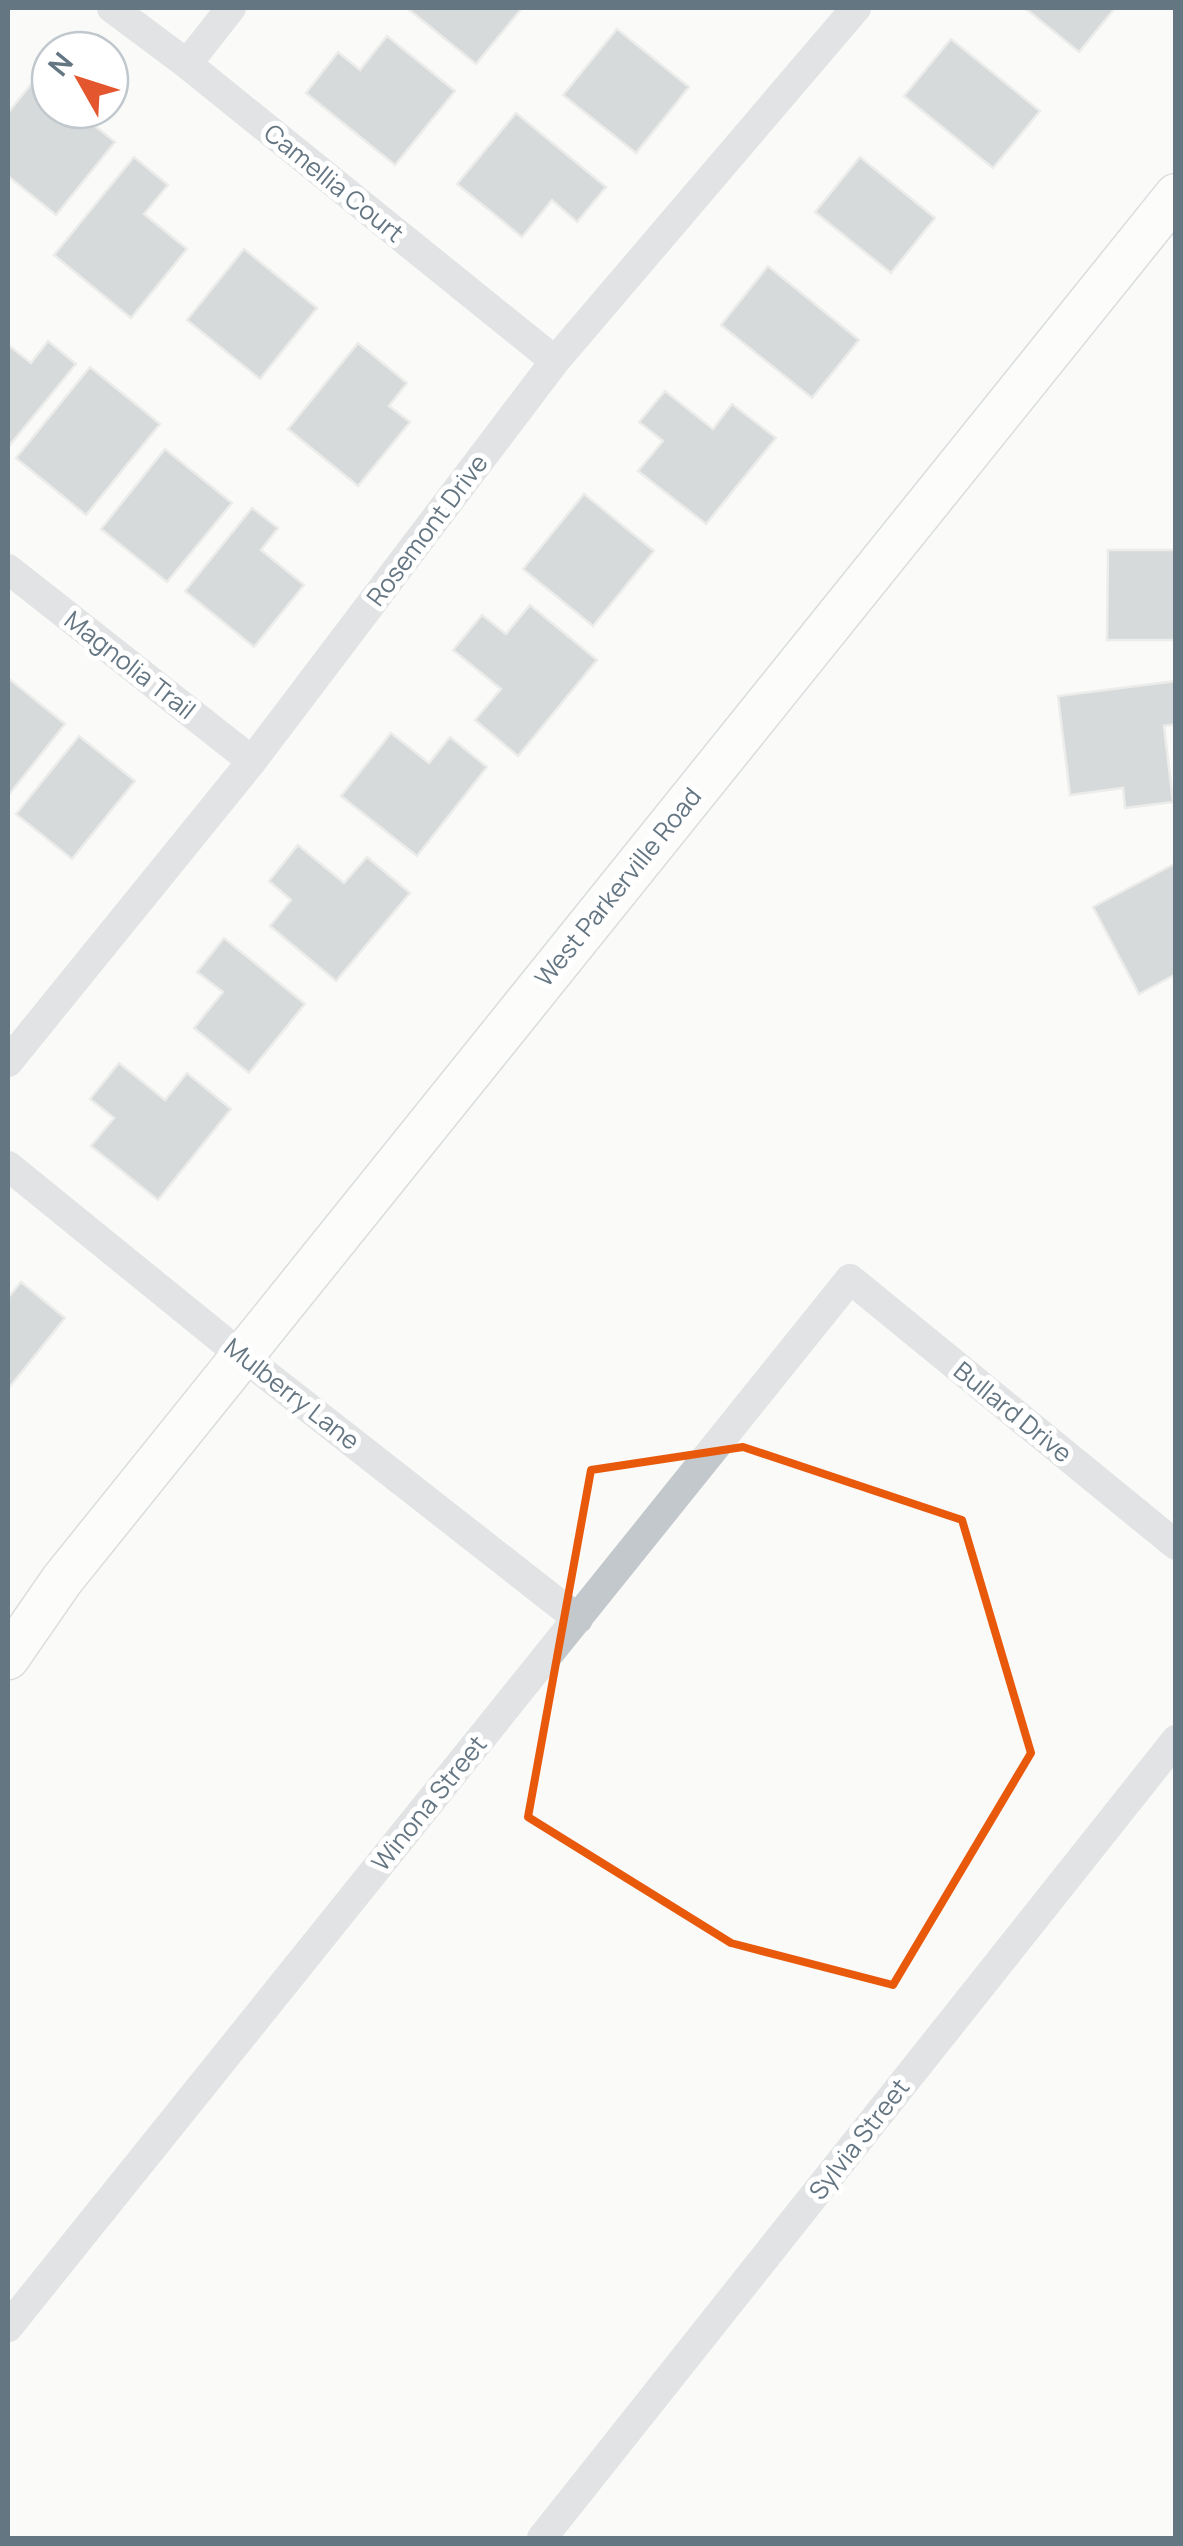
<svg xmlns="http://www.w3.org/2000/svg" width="1183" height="2546" viewBox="0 0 1183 2546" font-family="Manrope,sans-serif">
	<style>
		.building { fill: #aab3b9; stroke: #dcdcda; stroke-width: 2.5 }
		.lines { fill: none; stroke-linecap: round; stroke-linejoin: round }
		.secondary-casing { stroke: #b3babf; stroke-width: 45 }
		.minor { stroke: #c3c8cc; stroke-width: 30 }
		.secondary { stroke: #fff; stroke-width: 42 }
		.marked { fill: none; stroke: #e8590c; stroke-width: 8; stroke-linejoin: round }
		.labels { text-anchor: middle; stroke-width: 10; stroke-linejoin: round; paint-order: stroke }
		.street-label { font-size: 25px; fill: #657683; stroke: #fff }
	</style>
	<rect width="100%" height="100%" fill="#fafaf8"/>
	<path class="building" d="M407,8H522L476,64Z
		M1025,8H1115L1079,52Z
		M617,29L689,87L636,153L563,95Z
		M387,36L455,91L395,165L306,93L338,52L360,70Z
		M951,39L1040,111L993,168L904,96Z
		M36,78L50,90V110H75L115,142L56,215L8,176V113Z
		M516,113L606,187L577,222L552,200L522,237L457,184Z
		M134,157L168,185L144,214L187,249L131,318L54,255Z
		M860,157L935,218L891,273L815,212Z
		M244,249L317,308L260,379L187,320Z
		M768,266L859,340L812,398L721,325Z
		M48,341L76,364L9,446L8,345L31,363Z
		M358,343L407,383L389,406L410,422L358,486L288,429Z
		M90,367L160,424L86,515L16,458Z
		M665,391L713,429L732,404L776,438L706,524L638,471L663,441L639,422Z
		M165,449L232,503L167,582L101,529Z
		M584,494L654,551L593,626L523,569Z
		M252,508L278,528L261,550L304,585L254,647L185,591Z
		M1108,550H1176V640H1107Z
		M530,605L597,660L518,756L475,720L501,689L453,650L482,615L506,634Z
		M8,678L65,724L8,796Z
		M1176,681V724L1164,726L1173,802L1125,808L1123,788L1070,795L1058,696Z
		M391,733L429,763L450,737L487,767L417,856L341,796Z
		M79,736L135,781L72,859L16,814Z
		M298,845L344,883L367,857L410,893L336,981L270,926L291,900L269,881Z
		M1176,863V974L1139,994L1093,907Z
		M224,938L305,1004L249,1073L194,1028L223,992L197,972Z
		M119,1063L165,1100L187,1073L231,1109L158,1200L91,1146L114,1118L90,1099Z
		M21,1282L65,1318L8,1389V1298Z"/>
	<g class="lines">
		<g class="secondary-casing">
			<path id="secondary" d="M8,1658L62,1580L1176,195"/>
		</g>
		<path class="minor" d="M112,8L187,64L555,361
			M187,64L231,8
			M8,569L252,761
			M8,1062L252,761L555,361L856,8
			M8,1166L241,1355L578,1619
			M8,2327L850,1279L1176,1545
			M542,2538L1176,1740"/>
		<use href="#secondary" class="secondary"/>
	</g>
	<path d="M0 0H1183V2546H0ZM743,1447L962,1520L1031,1753L893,1985L731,1943L528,1817L591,1470Z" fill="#fafaf8" fill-opacity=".55" fill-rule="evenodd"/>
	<path class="marked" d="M743,1447L962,1520L1031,1753L893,1985L731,1943L528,1817L591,1470Z"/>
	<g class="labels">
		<g class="street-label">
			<text transform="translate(334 183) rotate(39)" y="9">Camellia Court</text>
			<text transform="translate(427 530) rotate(-53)" y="9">Rosemont Drive</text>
			<text transform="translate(130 665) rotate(38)" y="9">Magnolia Trail</text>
			<text transform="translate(618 887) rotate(-51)" y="9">West Parkerville Road</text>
			<text transform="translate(292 1394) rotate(38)" y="9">Mulberry Lane</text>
			<text transform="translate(1013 1412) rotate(39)" y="9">Bullard Drive</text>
			<text transform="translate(429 1803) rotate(-51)" y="9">Winona Street</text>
			<text transform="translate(859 2139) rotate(-52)" y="9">Sylvia Street</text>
		</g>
	</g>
	<rect width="1183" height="2546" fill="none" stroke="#657683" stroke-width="20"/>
	<g transform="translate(80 80) rotate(309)"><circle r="48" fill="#ffffff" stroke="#c1c8cd" stroke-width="2.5"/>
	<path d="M0-8L18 38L0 25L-18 38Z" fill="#e4572e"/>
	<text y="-15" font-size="28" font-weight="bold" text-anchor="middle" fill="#657683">N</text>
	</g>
</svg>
